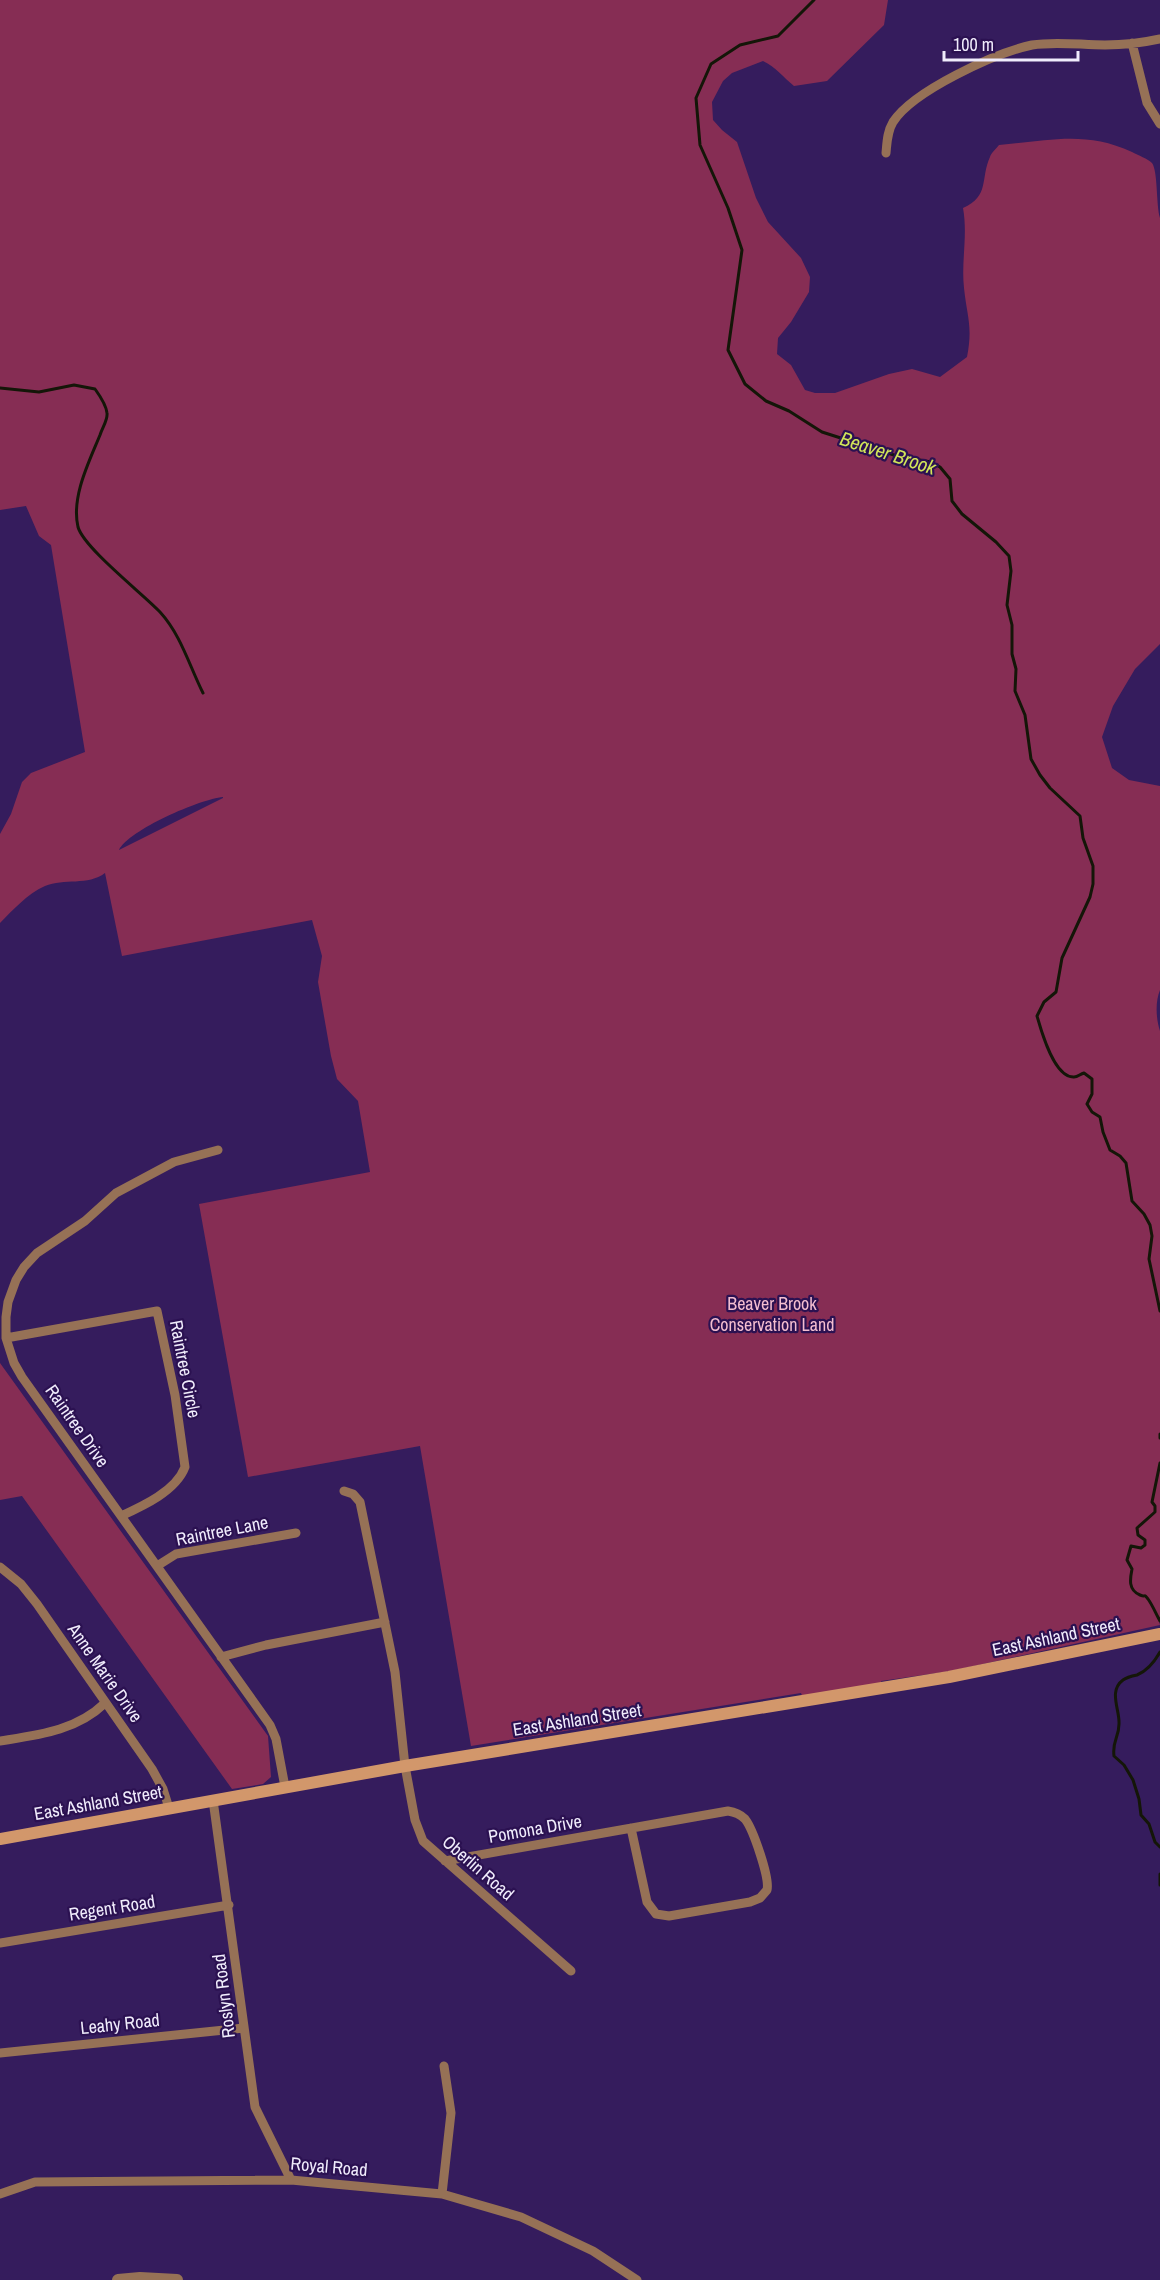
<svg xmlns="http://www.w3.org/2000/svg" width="1160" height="2280" viewBox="0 0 1160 2280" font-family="'Archivo Narrow',sans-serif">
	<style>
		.green { fill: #862d54; fill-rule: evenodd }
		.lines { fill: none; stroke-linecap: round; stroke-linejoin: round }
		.stream { stroke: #141608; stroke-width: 3 }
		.minor { stroke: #967156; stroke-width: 9 }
		.tertiary { stroke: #967156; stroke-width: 12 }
		.secondary { stroke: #d2976b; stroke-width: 12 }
		.labels { text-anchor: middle; stroke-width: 4.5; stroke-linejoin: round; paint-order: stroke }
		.park-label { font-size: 18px; fill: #f4bed0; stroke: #2b1151 }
		.street-label { font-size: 18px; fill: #f0ecfc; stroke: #2b1151 }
		.water-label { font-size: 20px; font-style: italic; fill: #d2e659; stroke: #2b1151 }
	</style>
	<rect width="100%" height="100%" fill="#351c5d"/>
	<path class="green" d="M0,0H888L884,25L827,81L794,86C783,77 776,67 763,61L732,73L723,81L712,102L713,120L722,130L737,142L756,198L768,222L801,258L810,277L809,292L791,322L778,338L777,354L791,365L805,390L815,393H835L889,374L912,369L940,377L967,357C973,326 967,317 964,288C961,261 968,236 963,208C990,196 980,179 990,157C991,153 996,149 999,145C1048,141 1085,130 1132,152C1138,155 1148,159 1152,163C1158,171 1156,205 1160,218V644L1135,669L1113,706L1102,737L1112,768L1129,780L1160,786V990C1155,1002 1156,1019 1160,1031V1617L1158,1618L1160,1625L951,1671L881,1681L883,1688L804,1701L801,1693L471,1746L420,1446L248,1477L199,1204L370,1172L358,1101L337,1079L331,1056L318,982L322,956L312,920L122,956L105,873C88,886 64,878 45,886C27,894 13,910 0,923V834L11,814L22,782L31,773L85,752L51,545L39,536L26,506L0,510ZM223,797V798L119,850C129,830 200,799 223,797Z
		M0,1363L268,1736L271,1777L263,1784L232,1789L22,1496L0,1500Z"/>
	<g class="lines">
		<path class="stream" d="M814,0L778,36L740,45L711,64L696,98L700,145L728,208L742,250L728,350L745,384L766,401L789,411L822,432L897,456L931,462L940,467L950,479L952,501L962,514L996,542L1009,556L1011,571L1007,605L1012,625V654L1016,669L1015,691L1025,715L1031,759L1040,775L1050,788L1080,816L1083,838L1093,866V884L1090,897L1062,958L1056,992L1044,1002L1037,1016C1041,1030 1054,1078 1074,1077C1078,1077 1080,1074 1084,1073L1092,1079V1094L1087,1104L1092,1112L1100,1117L1103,1132L1110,1150L1120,1156L1126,1163L1132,1201L1144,1214L1150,1225L1152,1236L1149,1259L1160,1311
			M0,388L39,392L74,385L95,389C100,396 106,404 107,413C108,420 102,428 100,435C89,462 71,497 78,527C84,548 143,594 160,612C181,635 189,665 203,693
			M1160,1434V1438
			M1160,1463L1152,1502L1155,1506V1512L1137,1528L1138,1535L1145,1540V1545L1141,1548L1131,1546L1127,1560L1132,1569C1130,1579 1128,1590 1140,1595C1147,1598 1143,1593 1148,1599C1153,1606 1156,1614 1160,1621
			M1160,1652C1155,1661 1147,1671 1137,1675C1132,1676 1127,1677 1123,1680C1108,1691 1120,1710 1119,1724C1119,1738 1112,1740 1114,1756L1124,1765L1133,1780L1139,1799L1141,1815L1149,1824L1155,1842L1160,1847
			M1160,1874V1885"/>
		<path class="minor" d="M1132,43L1147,103L1160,124
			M886,153C887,143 887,132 893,122C913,91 995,53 1032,45C1056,41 1081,45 1105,45C1123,45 1142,43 1160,39
			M218,1150L174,1162L116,1193L85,1221L37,1253L24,1267L16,1280L8,1302L6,1317V1338L14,1363L22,1377L270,1725L276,1739L285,1787
			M6,1338L157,1311L175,1395L185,1467C176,1491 143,1506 121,1516
			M344,1491L353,1494L360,1502L395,1672L405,1766L415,1820L423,1841L571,1971
			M157,1566L176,1554L296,1533
			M0,1567L21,1584L37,1604L152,1769L163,1789L169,1808
			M221,1657L266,1645L385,1622
			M0,1741C38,1735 76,1731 105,1703
			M213,1800L255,2107L291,2180
			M445,1861L728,1811C735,1812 740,1814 745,1819C753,1829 770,1878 767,1890L760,1898L750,1902L669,1916L656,1914L647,1902L631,1828
			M0,1943L229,1905
			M0,2053L244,2028
			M0,2194L35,2182L291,2180L442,2194L521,2217L593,2251L637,2280
			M442,2194L451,2113L444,2066"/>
		<path class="tertiary" d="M118,2280L140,2278L177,2280"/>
		<path class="secondary" d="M0,1839L405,1766L949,1677L1160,1634"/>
	</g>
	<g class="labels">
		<g class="park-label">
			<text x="772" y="1310">Beaver Brook<tspan x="772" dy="21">Conservation Land</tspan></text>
		</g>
		<g class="street-label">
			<text transform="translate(185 1369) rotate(79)" y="6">Raintree Circle</text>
			<text transform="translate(77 1426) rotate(55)" y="6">Raintree Drive</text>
			<text transform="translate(222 1531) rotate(-11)" y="6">Raintree Lane</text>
			<text transform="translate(1056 1637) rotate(-12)" y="6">East Ashland Street</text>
			<text transform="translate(105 1673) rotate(55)" y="6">Anne Marie Drive</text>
			<text transform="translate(577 1720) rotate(-9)" y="6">East Ashland Street</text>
			<text transform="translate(98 1803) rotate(-10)" y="6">East Ashland Street</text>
			<text transform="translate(535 1829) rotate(-10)" y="6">Pomona Drive</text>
			<text transform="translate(478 1868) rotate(41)" y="6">Oberlin Road</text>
			<text transform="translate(112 1908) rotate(-9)" y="6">Regent Road</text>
			<text transform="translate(224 1996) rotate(-97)" y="6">Roslyn Road</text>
			<text transform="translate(120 2024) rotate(-6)" y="6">Leahy Road</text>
			<text transform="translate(329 2167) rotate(5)" y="6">Royal Road</text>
		</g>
		<g class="water-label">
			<text transform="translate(888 453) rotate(18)" y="7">Beaver Brook</text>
		</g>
	</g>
	<path d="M944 51v9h134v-9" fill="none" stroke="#f0ecfc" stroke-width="3"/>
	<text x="953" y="51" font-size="18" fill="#f0ecfc" stroke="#2b1151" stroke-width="4.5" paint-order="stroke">100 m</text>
</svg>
